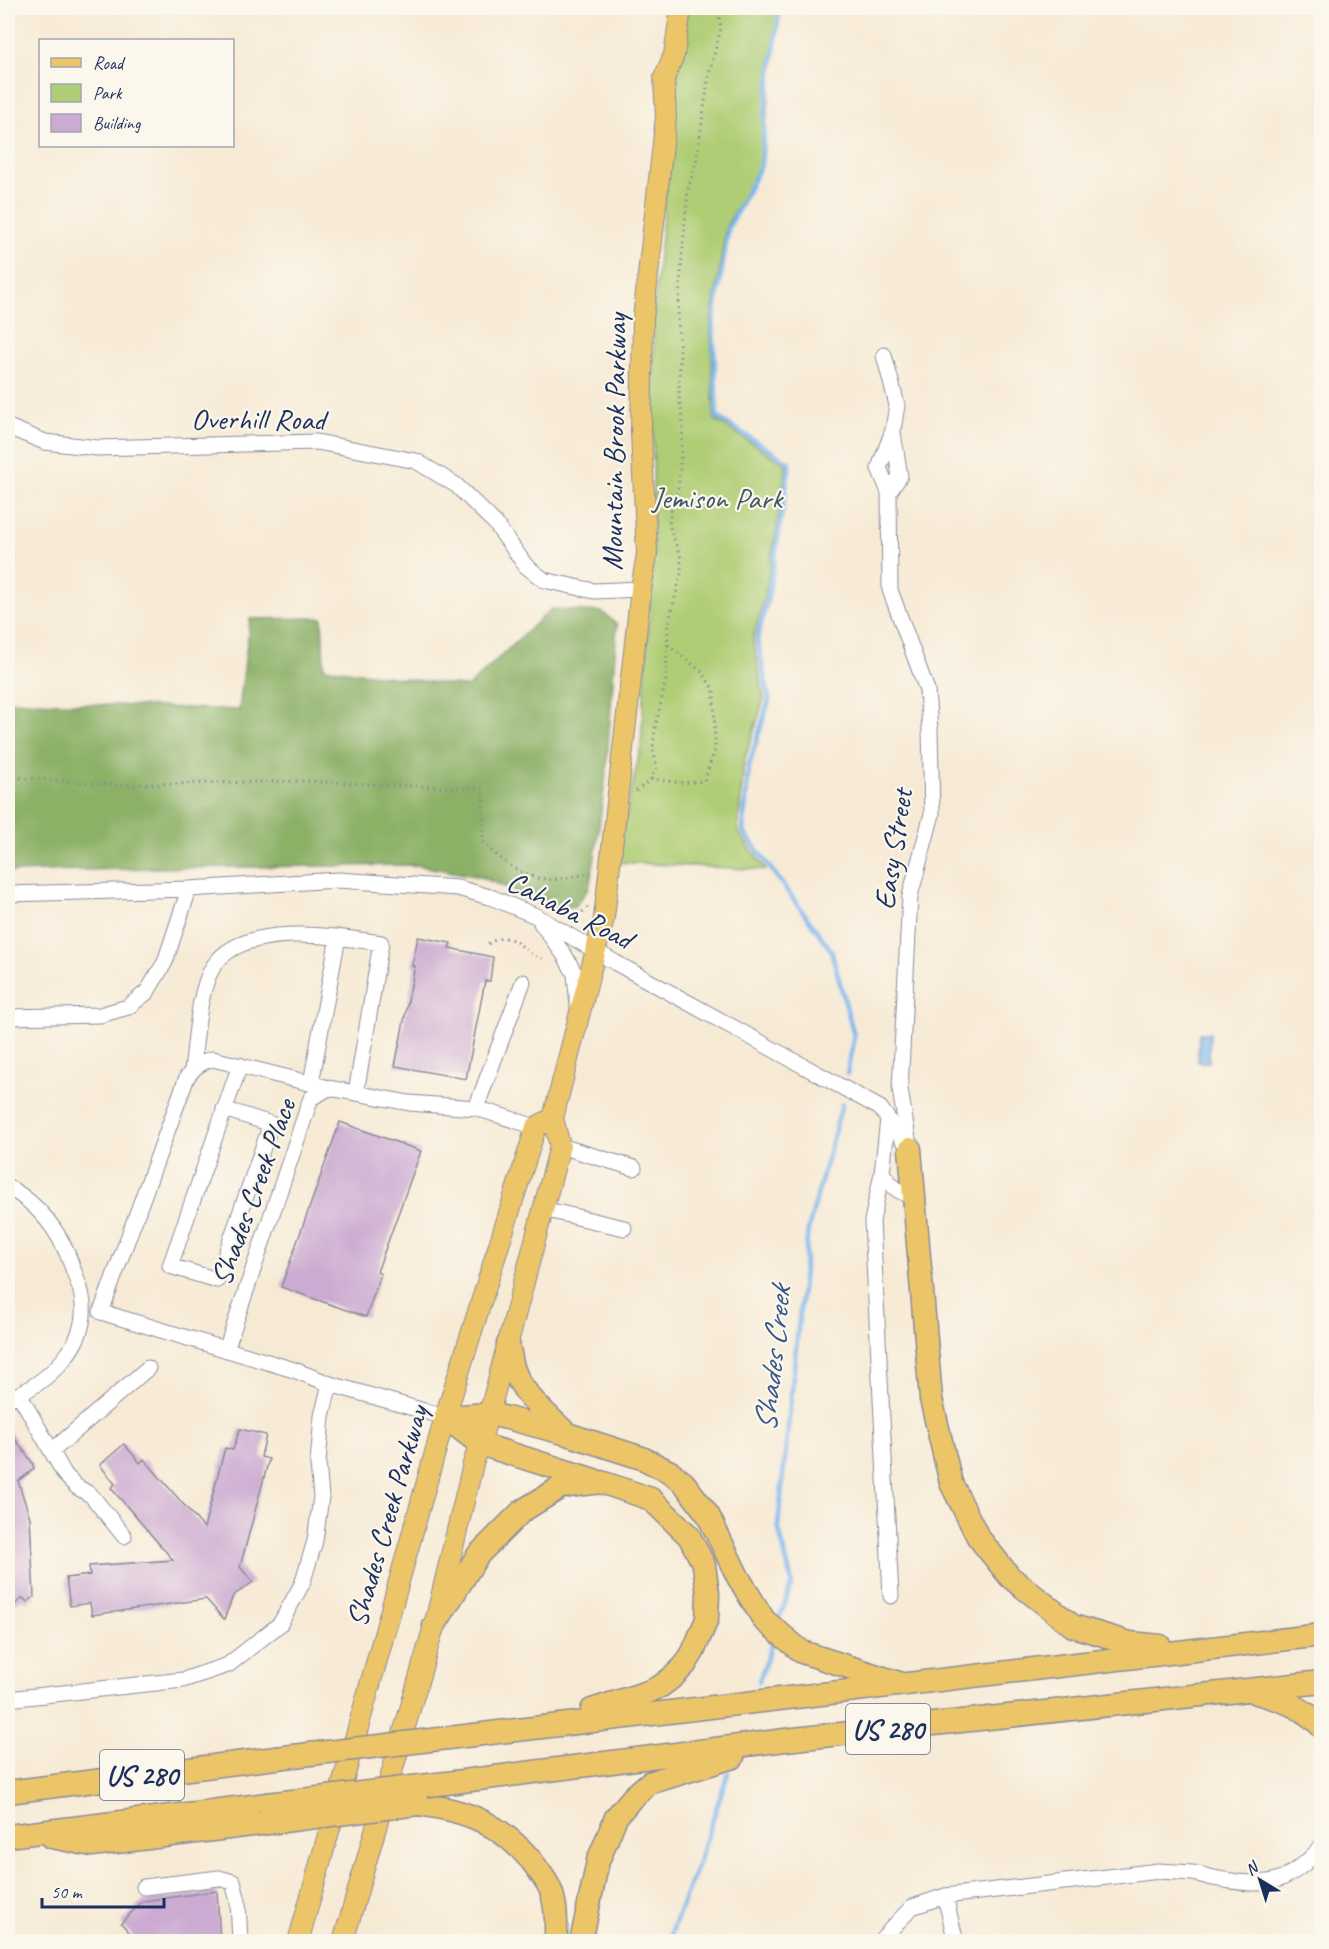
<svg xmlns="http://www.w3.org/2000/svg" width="1329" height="1949" viewBox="0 0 1329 1949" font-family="Caveat,sans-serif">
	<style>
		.green { fill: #afcd74; stroke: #657e69; stroke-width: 1.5 }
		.forest { fill: #8bb066; stroke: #537062; stroke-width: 1.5 }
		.water { fill: #7db7ee; stroke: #4c73a6; stroke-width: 1.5 }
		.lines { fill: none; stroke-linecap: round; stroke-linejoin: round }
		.stream { stroke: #7db7ee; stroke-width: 4.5 }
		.building { fill: #ccabd2 }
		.minor-casing { stroke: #898c9a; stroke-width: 17 }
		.major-casing { stroke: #898c9a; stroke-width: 22 }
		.highway-casing { stroke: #898c9a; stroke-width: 25 }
		.path { stroke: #898c9a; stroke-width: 3; stroke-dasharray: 1.5 4.5; stroke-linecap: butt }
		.minor { stroke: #fff; stroke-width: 15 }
		.major { stroke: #edc569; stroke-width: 20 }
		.highway { stroke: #edc569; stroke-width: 22 }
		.highway-bridge-casing { stroke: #898c9a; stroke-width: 25; stroke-linecap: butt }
		.highway-bridge { stroke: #edc569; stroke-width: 22 }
		.labels { text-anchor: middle; stroke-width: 4.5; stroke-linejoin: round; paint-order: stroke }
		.shield { fill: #fbf7ec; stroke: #5e6b89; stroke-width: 1.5 }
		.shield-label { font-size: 28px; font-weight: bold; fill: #1b2f5e }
		.street-label { font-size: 30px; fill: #1b2f5e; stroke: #fbf7ec }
		.park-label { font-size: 30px; fill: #405664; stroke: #fbf7ec }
		.water-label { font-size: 32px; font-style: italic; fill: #385889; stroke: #fbf7ec }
	</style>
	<rect width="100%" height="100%" fill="#fbf7ec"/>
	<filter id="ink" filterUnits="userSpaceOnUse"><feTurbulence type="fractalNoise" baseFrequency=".0167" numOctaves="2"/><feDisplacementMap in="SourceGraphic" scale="12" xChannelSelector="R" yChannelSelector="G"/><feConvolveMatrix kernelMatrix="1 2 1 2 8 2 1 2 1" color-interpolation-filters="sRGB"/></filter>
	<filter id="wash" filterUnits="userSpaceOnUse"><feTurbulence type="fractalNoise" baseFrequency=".008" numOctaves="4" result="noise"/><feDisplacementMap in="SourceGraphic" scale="24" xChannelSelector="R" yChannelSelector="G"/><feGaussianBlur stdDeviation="1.35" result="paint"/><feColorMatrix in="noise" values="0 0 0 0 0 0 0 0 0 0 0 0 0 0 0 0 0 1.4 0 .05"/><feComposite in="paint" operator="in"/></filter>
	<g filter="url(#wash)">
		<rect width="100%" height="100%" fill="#f7ead5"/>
		<path class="green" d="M687,8H780L761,165L726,227L711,323L714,419L787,465L765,596L753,639L764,699L744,762L738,831L766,870L616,862L641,746L653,549L654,306L677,78Z"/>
		<path class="forest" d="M551,609L602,612L617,624L606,775L595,857L589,888L575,906L557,909L481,877L416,865L162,868L8,872V701L239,710L250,619L322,618L324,668L468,687Z"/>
		<path class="water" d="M1199,1033H1210L1209,1062H1198Z"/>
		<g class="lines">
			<path class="stream" d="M780,8L766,106L761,165L729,227L713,324L717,417L790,463L768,597L757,639L769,700L749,765L743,831L831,950L854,1035L847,1074
				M779,1620L792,1583L778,1526L808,1230L842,1104
				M759,1681L773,1640
				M668,1942L701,1855L728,1773"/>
		</g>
		<g id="blocks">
			<path class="building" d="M418,937L451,943L449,948L493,957L490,981H485L466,1079L395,1066L415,966H412Z
				M340,1122L421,1151L377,1272L381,1274L366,1317L281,1287Z
				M8,1429L32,1462L34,1469L18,1481L30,1518L34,1597L27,1602L23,1598L8,1609Z
				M240,1429L266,1435L261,1457L269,1459L240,1567L253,1582L233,1596L224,1619L206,1599L92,1615L90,1603L70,1606L66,1578L90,1575L89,1566L173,1560L111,1488L115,1484L100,1465L124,1444L140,1463L144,1459L204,1528L225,1448L233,1450Z
				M217,1891L220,1941H137L121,1923L143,1901Z"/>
		</g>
	</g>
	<g filter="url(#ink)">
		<use href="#blocks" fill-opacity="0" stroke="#898c9a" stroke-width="1.5"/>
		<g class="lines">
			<g class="minor-casing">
				<path id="minor" d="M884,355L897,405L893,430L879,468L889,492L890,590L927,690L930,730L932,814L910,896L900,1089L909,1145
					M8,427L45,442L98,448L317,442L416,461L456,485L495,523L526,566L544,580L594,591L641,589
					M889,492L900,476L893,433
					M8,894L189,889L338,880L458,888L493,898L536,916L616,963L880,1108L910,1149
					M541,923L565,956L575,974L578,1006
					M8,1017L100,1015L128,1007L147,992L165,962L189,889
					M192,1070C196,1042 198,991 213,967C242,921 334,936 381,943L356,1093
					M311,1083L338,937
					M329,1088L213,1059C201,1061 194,1068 187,1077L101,1312L294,1370L330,1384L445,1417
					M476,1108L523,982
					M224,1109L271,1124L217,1280L170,1266L240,1065
					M888,1119L882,1173L872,1221L891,1596
					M560,1146L634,1168
					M882,1173C891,1184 898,1195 914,1195
					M8,1187C40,1205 60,1231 72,1266C75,1276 81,1287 82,1297C91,1344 48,1383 8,1399
					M543,1209L624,1228
					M226,1350L311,1098L329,1088L409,1103L476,1108L536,1127
					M19,1394L65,1475L77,1487L91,1495L124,1536
					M52,1451L148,1368
					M8,1699L183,1680L228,1665L280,1624L302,1584L315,1541L321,1497L318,1463L322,1416L330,1384
					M144,1887L219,1878L233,1882L238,1901L240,1942
					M945,1896L955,1938L953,1942
					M879,1942L912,1907L945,1896L1159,1871C1170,1872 1181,1872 1192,1873C1201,1874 1210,1878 1219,1879C1267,1888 1289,1884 1322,1846"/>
			</g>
			<g class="major-casing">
				<path id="major" d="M298,1942L445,1417L536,1127L553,1118
					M343,1942L434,1626L473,1464L489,1414L560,1146L553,1118L604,918L641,589L647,554L641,432L643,319L666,117L664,78L674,55L681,8"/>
			</g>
			<g class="highway-casing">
				<path id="highway" d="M910,1149L931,1399L951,1483L978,1537L1010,1577L1073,1626L1130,1643L1160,1646
					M508,1344C510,1352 511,1360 513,1367C521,1394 547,1414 566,1433
					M445,1417L489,1414L507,1418L567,1434L642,1458L670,1472L684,1483L708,1515L738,1577L764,1620L802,1652L899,1683
					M445,1417L480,1444L594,1480
					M434,1626L478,1555L522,1511L561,1487L601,1482L651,1499L689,1536L704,1565L708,1594L707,1619L693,1652L685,1665L674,1676L661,1686L648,1692L592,1710
					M1257,1693C1284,1701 1302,1706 1322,1727
					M474,1735L1322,1635
					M455,1782L785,1740L1322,1682
					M8,1792L276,1758
					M418,1804C466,1810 499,1823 531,1860C538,1870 547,1880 551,1891C557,1907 556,1924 556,1942
					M8,1836L267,1804
					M52,1837L92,1845L260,1824
					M581,1942L598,1861L616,1817L633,1797L649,1783L733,1757"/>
			</g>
			<path class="path" d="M8,777L119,785L303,781L483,789V841C496,858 523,877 545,879C561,881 577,876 591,872
				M651,779L680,783L704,781L715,750L714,690L702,672L668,645
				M636,791L651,779L657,768L653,748L655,729L666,679L668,626L681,573V558L671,532L669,520L679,484L683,425L679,395L680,357L678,315L682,257L688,189L696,163L709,74L721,28L718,8
				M571,915L580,914L588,907
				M488,944C517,925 522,958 547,959"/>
			<use href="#minor" class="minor"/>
			<use href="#major" class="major"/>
			<use href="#highway" class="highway"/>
			<g class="highway-bridge-casing">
				<path id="highway-bridge" d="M276,1758L474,1735
					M267,1804L455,1782
					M260,1824L418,1804"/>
			</g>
			<use href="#highway-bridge" class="highway-bridge"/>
		</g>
	</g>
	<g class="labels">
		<g class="shield">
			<rect x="846" y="1704" width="84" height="50" rx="4.5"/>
			<rect x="100" y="1750" width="84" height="50" rx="4.5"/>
		</g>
		<g class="shield-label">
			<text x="888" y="1739">US 280</text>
			<text x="142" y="1785">US 280</text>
		</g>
		<g class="street-label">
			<text x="258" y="429">Overhill Road</text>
			<text transform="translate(614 442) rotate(-89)" y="10">Mountain Brook Parkway</text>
			<text transform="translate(893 849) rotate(-81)" y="10">Easy Street</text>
			<text transform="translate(570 910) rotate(27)" y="10">Cahaba Road</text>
			<text transform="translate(253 1192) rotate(-70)" y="10">Shades Creek Place</text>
			<text transform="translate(387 1516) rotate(-74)" y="10">Shades Creek Parkway</text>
		</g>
		<g class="park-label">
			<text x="717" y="508">Jemison Park</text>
		</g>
		<g class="water-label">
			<text transform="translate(772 1359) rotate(-84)" y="11">Shades Creek</text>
		</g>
	</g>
	<rect width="1329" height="1949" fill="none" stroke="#fbf7ec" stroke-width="30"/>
	<rect x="39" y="39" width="195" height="108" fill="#fbf7ec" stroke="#a1a7b3" stroke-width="1.5"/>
	<rect x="51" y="58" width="30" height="9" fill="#edc569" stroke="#a1a7b3" stroke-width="1.5"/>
	<text x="93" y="69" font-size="18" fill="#1b2f5e">Road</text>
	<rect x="51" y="84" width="30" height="18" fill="#afcd74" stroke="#a1a7b3" stroke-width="1.5"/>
	<text x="93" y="99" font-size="18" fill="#1b2f5e">Park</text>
	<rect x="51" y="114" width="30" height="18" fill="#ccabd2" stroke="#a1a7b3" stroke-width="1.5"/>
	<text x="93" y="129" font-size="18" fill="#1b2f5e">Building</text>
	<g transform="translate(1260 1880) rotate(322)" stroke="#fbf7ec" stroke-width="4.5" paint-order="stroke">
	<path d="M0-4.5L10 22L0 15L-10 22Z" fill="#1b2f5e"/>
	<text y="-9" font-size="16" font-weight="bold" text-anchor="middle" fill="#1b2f5e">N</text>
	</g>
	<path d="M42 1898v9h122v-9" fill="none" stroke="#1b2f5e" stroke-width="3"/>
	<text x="51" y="1898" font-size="18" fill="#1b2f5e" stroke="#fbf7ec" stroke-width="4.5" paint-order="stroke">50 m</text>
</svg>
